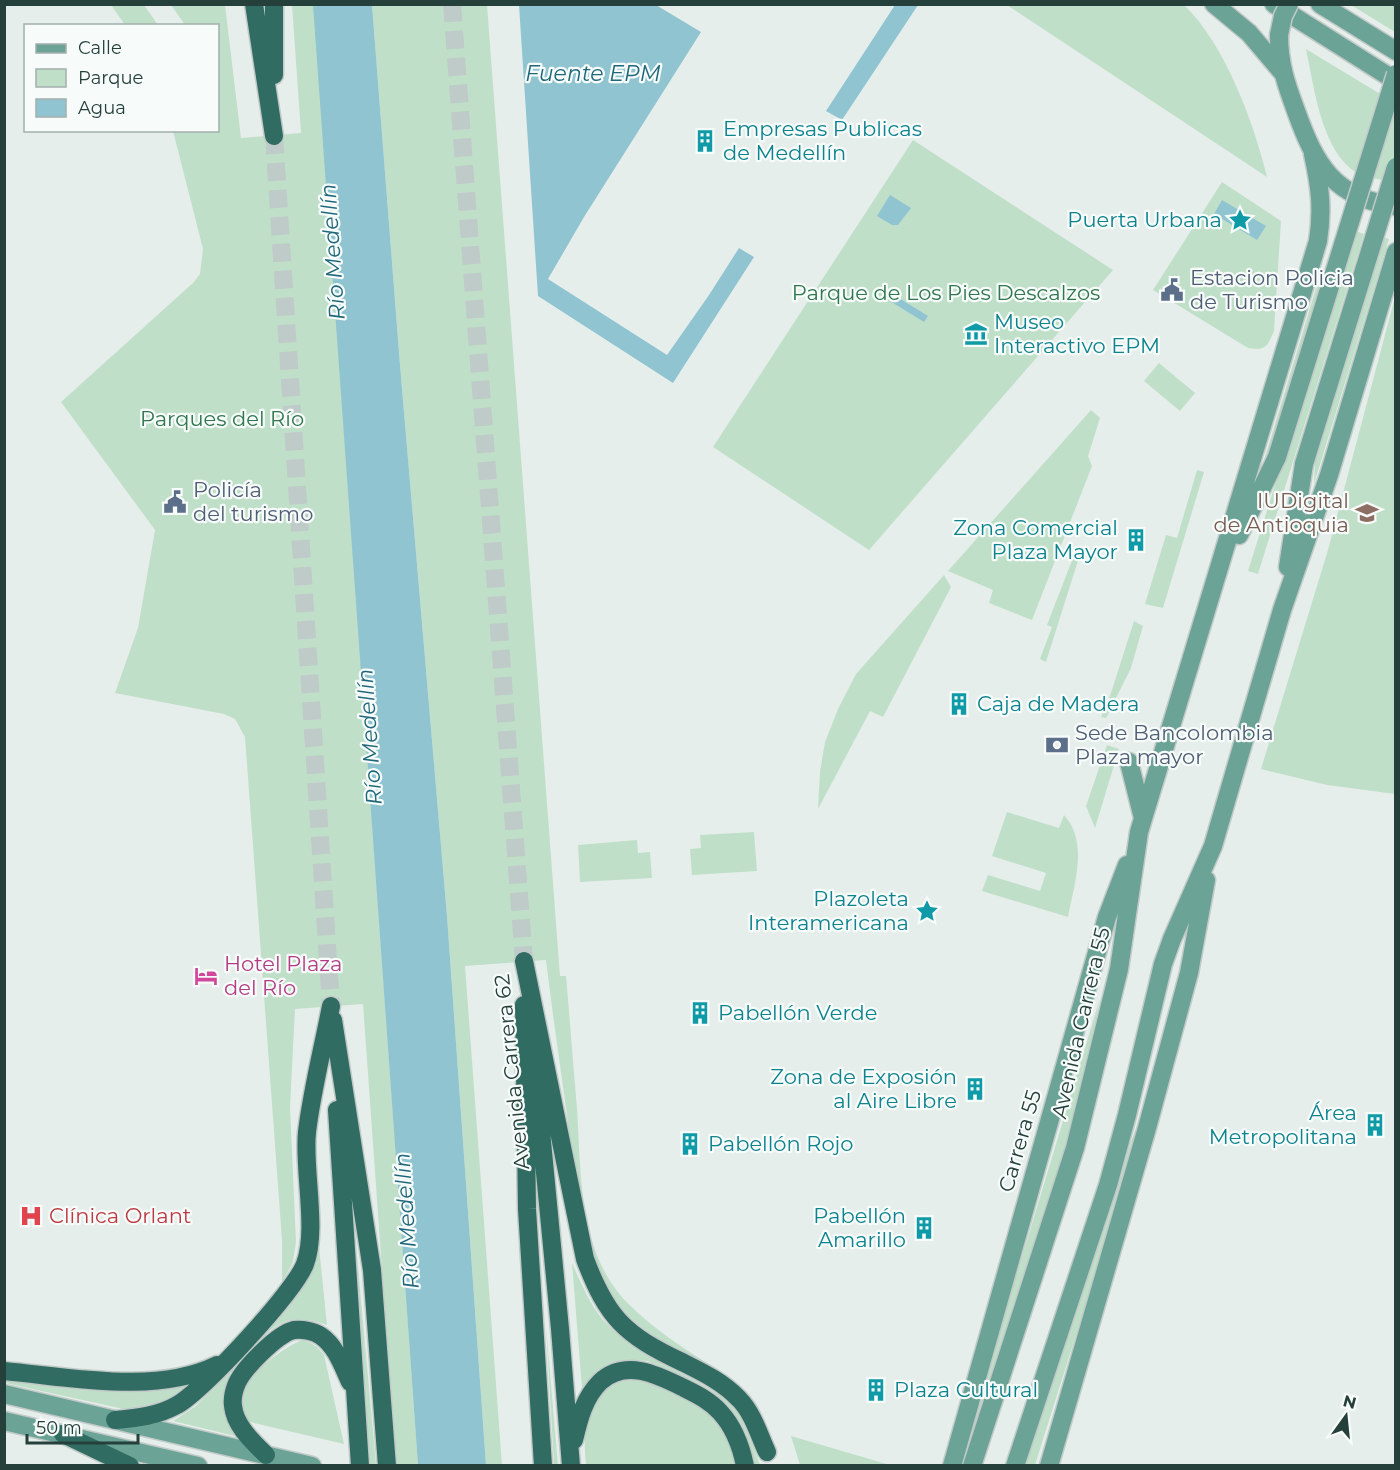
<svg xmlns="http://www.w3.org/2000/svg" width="1400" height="1470" viewBox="0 0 1400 1470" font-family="Montserrat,sans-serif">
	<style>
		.green { fill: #c0dfc9 }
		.water { fill: #90c4d1 }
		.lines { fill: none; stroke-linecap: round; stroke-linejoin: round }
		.highway-tunnel { stroke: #bfcbc8; stroke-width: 18; stroke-dasharray: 18 9; stroke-linecap: butt }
		.major-casing { stroke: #c2cac8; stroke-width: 21 }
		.highway-casing { stroke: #c2cac8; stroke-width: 21 }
		.major { stroke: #6ba397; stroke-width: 18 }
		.highway { stroke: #316c63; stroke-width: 18 }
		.major-bridge-casing { stroke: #c2cac8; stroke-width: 21; stroke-linecap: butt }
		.major-bridge { stroke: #6ba397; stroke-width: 18 }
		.labels { text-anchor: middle; stroke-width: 4.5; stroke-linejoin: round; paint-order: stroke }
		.culture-label { font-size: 21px; fill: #0d838f; stroke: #f7fbf9; text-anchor: start }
		.service-label { font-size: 21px; fill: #4e5e75; stroke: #f7fbf9; text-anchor: start }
		.park-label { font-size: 21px; fill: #2f774e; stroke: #f7fbf9 }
		.education-label { font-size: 21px; fill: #785e54; stroke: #f7fbf9; text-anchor: end }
		.hotel-label { font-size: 21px; fill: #b23c85; stroke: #f7fbf9; text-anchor: start }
		.street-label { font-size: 21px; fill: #25403a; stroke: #f7fbf9 }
		.health-label { font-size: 21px; fill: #be3a42; stroke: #f7fbf9; text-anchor: start }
		.water-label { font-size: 22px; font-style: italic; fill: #1f687c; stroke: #f7fbf9 }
	</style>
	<rect width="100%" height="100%" fill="#e6eeeb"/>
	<path class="green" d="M111,5H144L158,25H125Z
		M171,5H225L241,138L301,133L292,5H314L418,1465H396L363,1004L295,1009L290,1107L296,1242L293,1262L282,1283V1240L245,737L235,719L224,714L115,693L138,628L155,530L61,402L194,282L200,274L203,249L173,131L218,130V26L185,25Z
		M372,5H487L560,976H566C570,1020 573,1064 577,1108C581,1170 578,1245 621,1296C650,1328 687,1350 722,1373C685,1354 645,1337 617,1304C581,1262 573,1163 566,1108C559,1059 552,1009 546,960L465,966L502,1465H486L447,916L400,365Z
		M1007,5H1184C1225,44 1254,123 1267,177Z
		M1351,5H1395V32Z
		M1306,49L1395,103V181C1382,180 1362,178 1351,169C1320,143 1314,86 1306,49Z
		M913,140L1113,270L869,550L713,447Z
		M1222,182L1281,221L1274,331C1267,347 1266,351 1248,348L1153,290Z
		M1355,231L1364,234L1258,574L1248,571Z
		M1381,236L1389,239L1314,484L1315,460Z
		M1322,268L1327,270L1272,450L1263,464Z
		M1395,297L1396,793L1395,794L1327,785L1261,769L1328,550Z
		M1159,363L1195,393L1180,411L1144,381Z
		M1091,410L1100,418L1088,456L1092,466L1032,620L989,603L993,590L948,571Z
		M1197,470L1204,472L1163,608L1145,604L1166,535L1177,538Z
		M1076,550L1081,551L1046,662L1040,659L1052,627L1047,625Z
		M944,575L951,587L883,717L870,711L818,809L820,772L825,742L838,709L856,674Z
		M1134,621L1143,626L1131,668L1106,718L1101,717L1110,696Z
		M1107,745L1119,749L1095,828L1086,806Z
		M1007,812L1059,828L1064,815C1089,842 1074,885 1068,917L982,891L988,875L1040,891L1046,873L992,856Z
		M754,832L757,871L692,875L690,849L701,848L700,835Z
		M637,840L638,853L650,852L652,878L580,882L578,845Z
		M1100,998L1081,1095L1045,1215L1012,1309L963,1465L959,1466Z
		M1143,1110L1103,1249L1035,1465L1025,1466L1115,1183Z
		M318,1237L327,1325C296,1315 285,1317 261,1338L298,1295L312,1270Z
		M356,1244L376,1465H368Z
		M572,1263C580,1281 588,1300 600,1316C625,1349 687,1374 723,1397C747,1420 749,1435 760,1465H750L705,1391L660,1366L647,1361L631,1360L613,1362L598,1370L582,1388Z
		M546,1326L558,1465H554Z
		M303,1340C313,1343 318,1347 324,1355L344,1444L246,1421C242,1410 237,1399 243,1388C250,1373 288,1344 303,1340Z
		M231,1370C224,1394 223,1413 235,1436L173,1421L196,1406Z
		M625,1378C668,1380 734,1418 738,1466H586C584,1447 583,1410 596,1395C604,1386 614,1382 625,1378Z
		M4,1380L127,1390L190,1384L184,1393L167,1405L137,1412L5,1383Z
		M791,1436L890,1465H800Z"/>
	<path class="water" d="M313,5H372L400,365L447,916L486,1465H418Z
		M519,5H656L701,32L584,217L548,279L667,355L709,295L739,248L754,257L673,383L538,296Z
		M895,5H918L842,120L826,111Z
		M890,195L911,208L898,225H892L877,216Z
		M1222,200L1266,226L1257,240L1214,214Z
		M889,292L928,316L924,322L885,298Z"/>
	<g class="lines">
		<path class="highway-tunnel" d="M452,4L524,961
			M274,136L331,1006"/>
		<g class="major-casing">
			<path id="major" d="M1214,4L1249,33L1282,72
				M1274,4L1396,81
				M1320,4L1396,51
				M1279,35C1279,64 1286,84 1296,111C1315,164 1334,199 1396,206
				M1239,535L1277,457
				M1288,567L1304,464
				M1129,762L1143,818
				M4,1394L312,1466
				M4,1421L198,1466
				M952,1466L1107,917L1127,865
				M972,1466L1075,1148L1119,969L1139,832L1318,241C1323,209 1320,186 1313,154
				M1015,1466L1108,1185L1127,1115L1163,964L1172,939L1213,846L1282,610L1329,475L1396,252
				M1049,1466L1147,1128L1189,973L1206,880"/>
		</g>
		<g class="highway-casing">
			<path id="highway" d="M254,4L274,136
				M274,4V75
				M524,961L585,1259C607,1318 625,1335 682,1362C702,1372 723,1382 739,1399C753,1413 759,1435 767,1452
				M524,1005L527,1209L543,1466
				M333,1020L372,1270L387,1466
				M534,1058L560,1329L571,1466
				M337,1110L360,1466
				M4,1371C70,1377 156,1395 217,1365
				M115,1420C136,1418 158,1416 177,1405C203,1391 295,1291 305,1264C318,1230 303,1169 307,1132C312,1090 323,1048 331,1006
				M63,1434L130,1466
				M574,1440C579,1419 584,1398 600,1382C625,1359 656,1374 682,1387C696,1394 709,1400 720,1412C734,1427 741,1446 745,1466
				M266,1455C253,1442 235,1426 233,1406C232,1399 234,1390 237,1383C244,1368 277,1334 294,1330C302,1329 314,1331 321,1336C336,1346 343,1367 350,1382"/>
		</g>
		<use href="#major" class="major"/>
		<use href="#highway" class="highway"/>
		<g class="major-bridge-casing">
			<path id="major-bridge" d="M1279,35L1283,16L1289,4
				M1277,457L1396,74
				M1304,464L1396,167"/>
		</g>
		<use href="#major-bridge" class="major-bridge"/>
	</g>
	<defs>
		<g id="building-bare" transform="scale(1.8)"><path d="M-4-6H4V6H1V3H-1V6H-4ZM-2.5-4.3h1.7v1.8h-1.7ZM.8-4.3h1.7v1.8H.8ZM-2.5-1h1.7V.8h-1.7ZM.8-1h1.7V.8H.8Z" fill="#0f9aa8" stroke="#f7fbf9" stroke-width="2.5" paint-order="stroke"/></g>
		<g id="sight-bare" transform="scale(1.8)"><path d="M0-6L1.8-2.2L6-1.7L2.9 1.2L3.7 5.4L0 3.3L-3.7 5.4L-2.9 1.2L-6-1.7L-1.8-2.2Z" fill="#0f9aa8" stroke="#f7fbf9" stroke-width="2.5" paint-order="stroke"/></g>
		<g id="civic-bare" transform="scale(1.8)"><path d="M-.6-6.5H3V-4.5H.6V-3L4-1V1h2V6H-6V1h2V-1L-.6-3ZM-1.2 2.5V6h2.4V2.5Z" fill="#5c6f8a" stroke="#f7fbf9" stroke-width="2.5" paint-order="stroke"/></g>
		<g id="museum-bare" transform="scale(1.8)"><path d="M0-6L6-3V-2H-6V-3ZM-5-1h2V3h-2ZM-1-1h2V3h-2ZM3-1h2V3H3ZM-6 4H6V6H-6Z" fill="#0f9aa8" stroke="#f7fbf9" stroke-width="2.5" paint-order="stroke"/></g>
		<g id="university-bare" transform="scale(1.8)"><path d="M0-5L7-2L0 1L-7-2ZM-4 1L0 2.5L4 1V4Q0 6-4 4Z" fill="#8d6e63" stroke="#f7fbf9" stroke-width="2.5" paint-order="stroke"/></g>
		<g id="bank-bare" transform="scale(1.8)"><path d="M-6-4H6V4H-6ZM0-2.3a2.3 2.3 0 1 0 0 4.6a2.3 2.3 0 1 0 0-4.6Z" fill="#5c6f8a" stroke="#f7fbf9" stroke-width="2.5" paint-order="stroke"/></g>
		<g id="hotel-bare" transform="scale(1.8)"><path d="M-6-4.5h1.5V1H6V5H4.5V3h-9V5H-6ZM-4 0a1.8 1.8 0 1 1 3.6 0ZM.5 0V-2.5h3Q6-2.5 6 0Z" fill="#d1479c" stroke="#f7fbf9" stroke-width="2.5" paint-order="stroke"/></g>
		<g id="hospital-bare" transform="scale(1.8)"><path d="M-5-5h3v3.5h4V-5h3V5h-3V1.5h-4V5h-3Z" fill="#e0444e" stroke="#f7fbf9" stroke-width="2.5" paint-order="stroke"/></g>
	</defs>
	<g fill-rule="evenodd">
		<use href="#building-bare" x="705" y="141"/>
		<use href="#sight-bare" x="1240" y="220"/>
		<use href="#civic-bare" x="1172" y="290"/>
		<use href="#museum-bare" x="976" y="334"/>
		<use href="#civic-bare" x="175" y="502"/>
		<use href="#university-bare" x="1367" y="513"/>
		<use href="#building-bare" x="1136" y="540"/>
		<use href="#building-bare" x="959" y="704"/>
		<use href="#bank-bare" x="1057" y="745"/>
		<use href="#sight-bare" x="927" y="911"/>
		<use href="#hotel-bare" x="206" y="976"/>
		<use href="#building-bare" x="700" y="1013"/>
		<use href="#building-bare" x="975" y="1089"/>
		<use href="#building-bare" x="1375" y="1125"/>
		<use href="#building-bare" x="690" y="1144"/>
		<use href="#hospital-bare" x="31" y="1216"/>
		<use href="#building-bare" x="924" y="1228"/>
		<use href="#building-bare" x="876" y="1390"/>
	</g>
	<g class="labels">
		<g class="culture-label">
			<text x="723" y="136">Empresas Publicas<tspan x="723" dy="24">de Medellín</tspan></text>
			<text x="1222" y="227" text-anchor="end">Puerta Urbana</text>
			<text x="994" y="329">Museo<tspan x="994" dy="24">Interactivo EPM</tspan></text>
			<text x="1118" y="535" text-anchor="end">Zona Comercial<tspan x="1118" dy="24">Plaza Mayor</tspan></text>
			<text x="977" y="711">Caja de Madera</text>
			<text x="909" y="906" text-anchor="end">Plazoleta<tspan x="909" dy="24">Interamericana</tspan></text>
			<text x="718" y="1020">Pabellón Verde</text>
			<text x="957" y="1084" text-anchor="end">Zona de Exposión<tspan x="957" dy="24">al Aire Libre</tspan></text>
			<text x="1357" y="1120" text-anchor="end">Área<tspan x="1357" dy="24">Metropolitana</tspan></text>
			<text x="708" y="1151">Pabellón Rojo</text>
			<text x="906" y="1223" text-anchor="end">Pabellón<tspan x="906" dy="24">Amarillo</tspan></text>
			<text x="894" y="1397">Plaza Cultural</text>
		</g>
		<g class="service-label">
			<text x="1190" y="285">Estacion Policia<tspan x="1190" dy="24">de Turismo</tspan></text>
			<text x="193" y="497">Policía<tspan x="193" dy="24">del turismo</tspan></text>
			<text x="1075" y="740">Sede Bancolombia<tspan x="1075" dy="24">Plaza mayor</tspan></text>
		</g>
		<g class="park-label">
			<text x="946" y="300">Parque de Los Pies Descalzos</text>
			<text x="222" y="426">Parques del Río</text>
		</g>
		<g class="education-label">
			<text x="1349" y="508">IUDigital<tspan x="1349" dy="24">de Antioquia</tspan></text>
		</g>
		<g class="hotel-label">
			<text x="224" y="971">Hotel Plaza<tspan x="224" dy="24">del Río</tspan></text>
		</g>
		<g class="street-label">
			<text transform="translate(1081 1023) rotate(-77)" y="7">Avenida Carrera 55</text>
			<text transform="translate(512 1072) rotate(-96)" y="7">Avenida Carrera 62</text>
			<text transform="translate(1020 1141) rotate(-74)" y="7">Carrera 55</text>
		</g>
		<g class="health-label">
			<text x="49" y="1223">Clínica Orlant</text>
		</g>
		<g class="water-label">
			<text x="593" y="81">Fuente EPM</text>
			<text transform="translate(332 252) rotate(-94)" y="8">Río Medellín</text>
			<text transform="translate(369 737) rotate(-94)" y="8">Río Medellín</text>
			<text transform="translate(406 1221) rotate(-94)" y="8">Río Medellín</text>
		</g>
	</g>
	<rect width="1400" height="1470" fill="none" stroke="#25403a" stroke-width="12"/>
	<rect x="24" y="24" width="195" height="108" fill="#f7fbf9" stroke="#a3b0ad" stroke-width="1.5"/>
	<rect x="36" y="44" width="30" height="9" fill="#6ba397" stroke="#a3b0ad" stroke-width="1.5"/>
	<text x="78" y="54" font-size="18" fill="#25403a">Calle</text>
	<rect x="36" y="69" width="30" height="18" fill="#c0dfc9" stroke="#a3b0ad" stroke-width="1.5"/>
	<text x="78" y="84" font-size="18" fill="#25403a">Parque</text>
	<rect x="36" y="99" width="30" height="18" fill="#90c4d1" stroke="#a3b0ad" stroke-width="1.5"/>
	<text x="78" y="114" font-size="18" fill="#25403a">Agua</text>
	<g transform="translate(1346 1416) rotate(15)" stroke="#f7fbf9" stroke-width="4.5" paint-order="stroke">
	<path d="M0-4.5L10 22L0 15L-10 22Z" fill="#25403a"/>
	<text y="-9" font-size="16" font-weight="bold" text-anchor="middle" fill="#25403a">N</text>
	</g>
	<path d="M27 1434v9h111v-9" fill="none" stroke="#25403a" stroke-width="3"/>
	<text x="36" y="1434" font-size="18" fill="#25403a" stroke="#f7fbf9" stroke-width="4.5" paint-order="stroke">50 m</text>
</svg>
